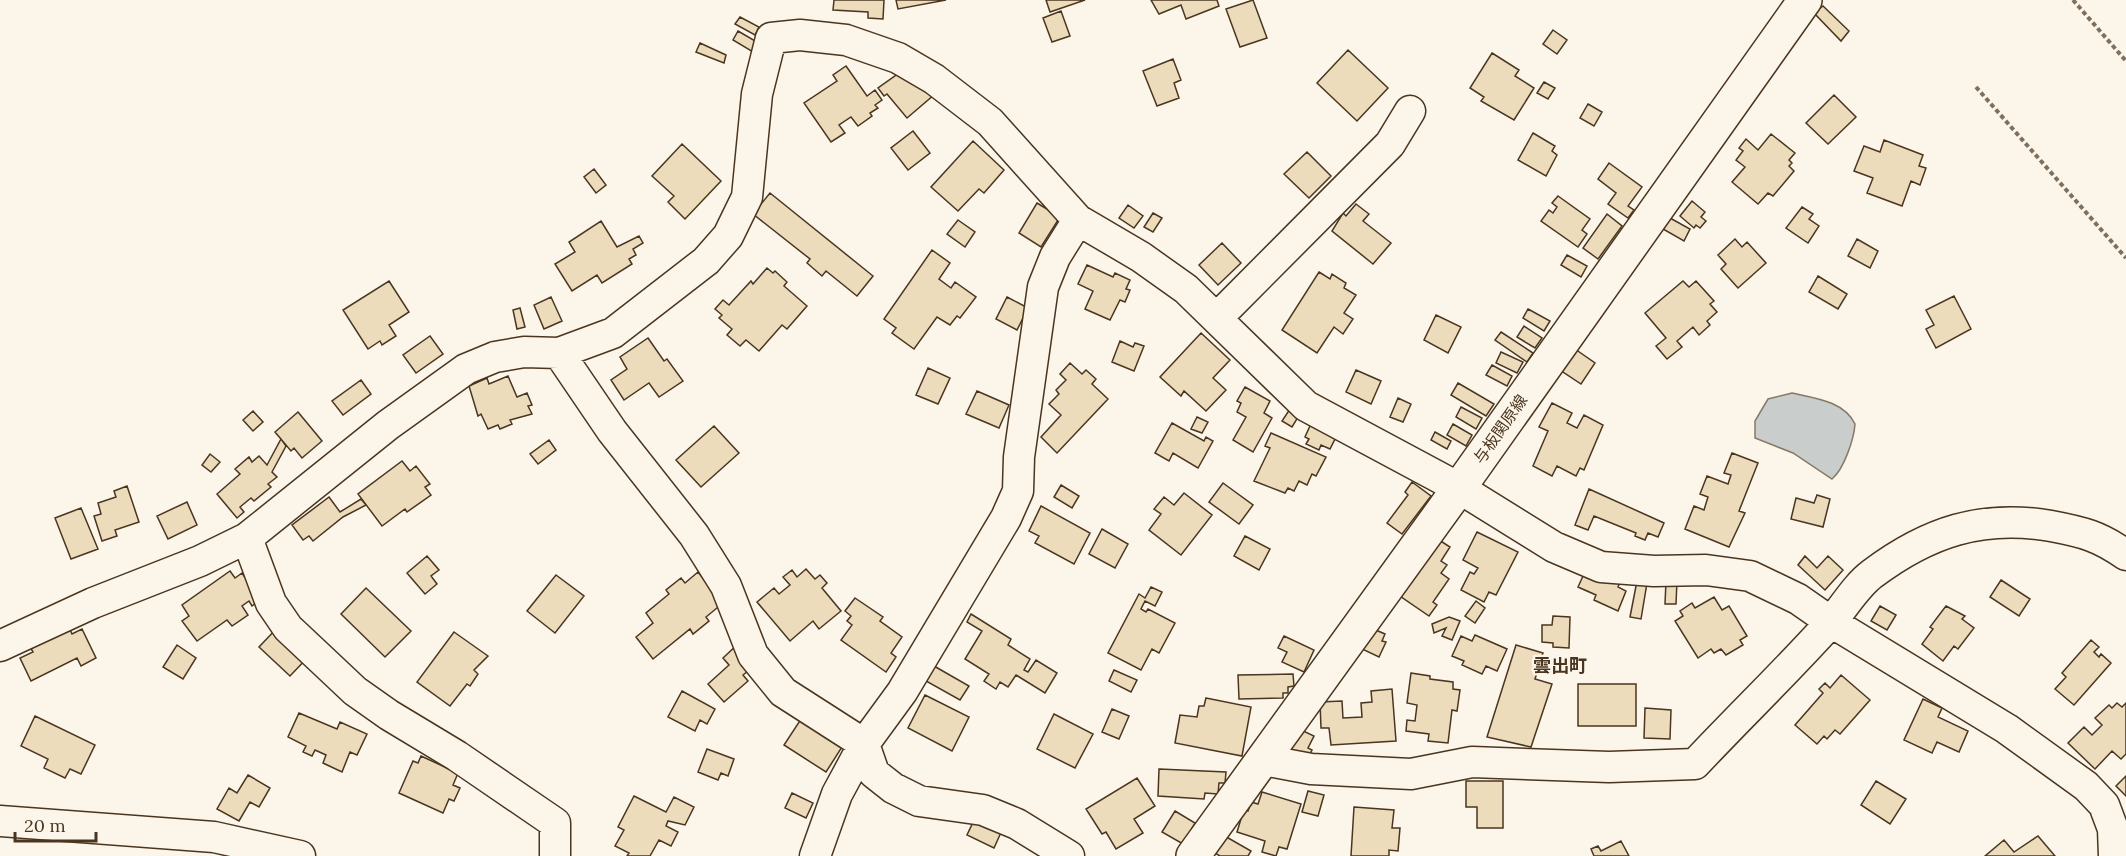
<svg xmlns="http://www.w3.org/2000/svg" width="2126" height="856" viewBox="0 0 2126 856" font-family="Lora,'Noto Sans JP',serif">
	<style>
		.water { fill: #c9cecd; stroke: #887966; stroke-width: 1.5 }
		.building { fill: #ecdcbc; stroke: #4a3520; stroke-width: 1.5 }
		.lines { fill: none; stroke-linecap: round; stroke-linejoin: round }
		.minor-casing { stroke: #4a3520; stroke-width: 33 }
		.major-casing { stroke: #4a3520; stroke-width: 36 }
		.path { stroke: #7f6f5c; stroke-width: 4; stroke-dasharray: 4.5 3; stroke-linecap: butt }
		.minor { stroke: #fbf6e9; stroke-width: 30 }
		.major { stroke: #fbf6e9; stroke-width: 33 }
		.labels { text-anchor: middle; stroke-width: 4.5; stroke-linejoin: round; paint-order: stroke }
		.street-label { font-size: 16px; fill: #4a3520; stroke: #fbf6e9 }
		.neighbourhood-label { font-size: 18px; font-weight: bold; fill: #4a3520; stroke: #fbf6e9 }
	</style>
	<rect width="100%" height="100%" fill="#fbf6e9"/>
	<path class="water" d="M1792,393C1814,398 1844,401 1855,424C1854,439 1844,469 1832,479L1793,453L1755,438V421L1768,399Z"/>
	<path class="building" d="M834,0H884L883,19L868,18V12L833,10Z
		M896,0H946L898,9Z
		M1046,0H1085L1050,12Z
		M1151,0H1217L1219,6L1186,19L1181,5L1159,14Z
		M1253,0L1267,38L1240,47L1226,9Z
		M1823,6L1849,31L1841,41L1814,13Z
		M1061,11L1070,36L1052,42L1043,18Z
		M740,17L759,27L755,35L735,24Z
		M1553,30L1567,40L1557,54L1543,44Z
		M738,31L757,42L753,52L733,40Z
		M700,43L726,55L724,63L696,52Z
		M1348,50L1388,88L1357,121L1317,83Z
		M1492,53L1519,70L1515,76L1534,88L1514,120L1481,101L1484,97L1470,88Z
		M1173,59L1181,80L1174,83L1179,98L1157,106L1143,71Z
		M846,66L867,96L875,90L882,100L875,105L878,108L870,113L872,116L858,126L851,117L839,125L845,133L831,142L804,103L837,81L833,75Z
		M902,71L935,94L907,118L887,94L884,96L878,88Z
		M1544,82L1555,88L1548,99L1537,93Z
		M1834,95L1856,117L1828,144L1806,123Z
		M1588,104L1602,112L1594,126L1580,118Z
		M913,131L930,153L908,170L891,148Z
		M1533,133L1555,146L1552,151L1557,155L1546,176L1518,160Z
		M1771,134L1795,153L1789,160L1792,163L1789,166L1794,171L1773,196L1768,193L1758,204L1732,182L1745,167L1736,160L1743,151L1739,148L1746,139L1758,150Z
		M1884,140L1923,155L1919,166L1926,168L1920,185L1911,181L1902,206L1867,193L1873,178L1854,171L1864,146L1880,152Z
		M973,141L1004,170L984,193L979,189L958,211L931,187Z
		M682,144L721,181L685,219L668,202L674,196L652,176Z
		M1307,152L1331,176L1309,198L1284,174Z
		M1609,163L1642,187L1628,206L1634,210L1628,218L1608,204L1616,193L1598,179Z
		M594,169L606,185L596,193L584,177Z
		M770,193L873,276L857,296L826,271L822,276L807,263L810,259L753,214Z
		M1558,196L1590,219L1582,230L1587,234L1578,247L1541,221L1549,210L1553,213L1557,207L1552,203Z
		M1692,201L1705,212L1701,217L1706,221L1700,228L1696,225L1694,228L1680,216Z
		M1037,203L1060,217L1041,247L1019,233Z
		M1356,204L1369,214L1363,221L1391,243L1373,264L1332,231L1343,213L1346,216Z
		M1128,205L1143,216L1134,228L1119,218Z
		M1802,207L1813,214L1809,219L1819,226L1808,243L1786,228Z
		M1153,213L1162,218L1153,232L1144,227Z
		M1607,214L1622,226L1598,259L1583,248Z
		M1670,218L1690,229L1684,241L1663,229Z
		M958,220L975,232L965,247L947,234Z
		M601,221L617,247L639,236L643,243L633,249L636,255L629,259L632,264L602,283L597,275L572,291L555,264L575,252L569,242Z
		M1735,239L1742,247L1747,242L1766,263L1738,288L1721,269L1726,264L1718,255Z
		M1857,239L1878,251L1870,268L1848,256Z
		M1222,243L1241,263L1218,285L1199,265Z
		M932,250L950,263L939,279L951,288L955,282L976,297L960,318L957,316L950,325L937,317L914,349L892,333L896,328L884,319Z
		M1567,255L1587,266L1581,277L1561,265Z
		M1087,265L1113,277L1115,273L1130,280L1126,289L1130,290L1125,302L1120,300L1110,320L1085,309L1093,291L1078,284Z
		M767,268L773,273L775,271L787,282L784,286L807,306L787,329L782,325L759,351L746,340L740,346L727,335L732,329L719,318L722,315L715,309L723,300L729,305L751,281L753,284Z
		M1319,272L1330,279L1332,274L1346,283L1344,288L1356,295L1344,313L1353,319L1343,334L1334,327L1317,353L1282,330Z
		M1818,276L1847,294L1838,309L1809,292Z
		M389,281L409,312L389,325L396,336L382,345L380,341L368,349L343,310Z
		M1683,281L1689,287L1696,281L1714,301L1710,304L1717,312L1707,321L1710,325L1699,335L1693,327L1677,341L1682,347L1667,359L1656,346L1666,338L1645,313Z
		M1954,296L1971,329L1936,348L1926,329L1934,325L1926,310Z
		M551,297L562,321L544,329L534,305Z
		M1007,297L1028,308L1017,330L996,319Z
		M520,308L525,327L517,329L513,310Z
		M1528,309L1550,321L1544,331L1523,318Z
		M1436,315L1461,327L1448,353L1424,340Z
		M1524,326L1542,338L1535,348L1517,337Z
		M1501,332L1533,353L1527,362L1495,340Z
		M1201,333L1230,360L1213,378L1226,390L1206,411L1184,391L1181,396L1160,377Z
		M430,336L443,354L416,373L403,355Z
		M648,338L664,361L667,359L683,381L659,397L649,383L624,400L611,380L627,369L620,357Z
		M1120,341L1133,347L1135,343L1144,346L1134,371L1112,362Z
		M1575,349L1595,363L1581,384L1560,370Z
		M1501,352L1523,362L1517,373L1496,363Z
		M1070,363L1082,374L1086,370L1096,379L1092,384L1108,399L1057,453L1041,437L1061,415L1049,404L1059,394L1056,390L1066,380L1060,374Z
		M1492,365L1512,376L1507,386L1486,375Z
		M928,368L950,378L938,404L916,395Z
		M1356,370L1381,381L1371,404L1346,392Z
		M508,376L517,397L527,393L532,405L528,406L532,414L510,420L512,424L500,429L498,425L488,429L481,414L478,416L469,386L487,378L489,384Z
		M361,380L371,394L343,415L332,401Z
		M1458,383L1494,404L1486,416L1451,395Z
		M1245,387L1270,401L1264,413L1272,418L1253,452L1233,440L1246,417L1237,412L1241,403L1237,401Z
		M977,391L1009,405L999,428L966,414Z
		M1398,398L1411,404L1403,422L1390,417Z
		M1294,403L1303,409L1292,427L1282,421Z
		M1552,403L1572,413L1567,423L1577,428L1584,415L1603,425L1584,470L1580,468L1576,476L1557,466L1552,476L1533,466L1548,431L1539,427Z
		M1461,407L1482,418L1476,429L1456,417Z
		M253,411L263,422L253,431L243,420Z
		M298,412L322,441L302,458L294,448L291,451L275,432Z
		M1197,417L1208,422L1202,433L1191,429Z
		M1314,417L1340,429L1330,449L1321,445L1319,450L1306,444L1309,439L1305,437Z
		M1172,423L1204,441L1206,437L1213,441L1198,468L1173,453L1169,461L1155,453Z
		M1453,424L1472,435L1466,446L1447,435Z
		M714,426L739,453L701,487L676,460Z
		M1435,432L1451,441L1447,449L1431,440Z
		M1271,433L1326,457L1316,476L1312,474L1307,485L1299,481L1294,491L1288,488L1285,493L1254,481L1270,448L1265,446Z
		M281,439L286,446L272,472L277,477L268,484L271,487L254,501L251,498L240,507L244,512L237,518L217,494L240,474L235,469L249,457L252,462L259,456L267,465Z
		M549,440L556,450L538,464L530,454Z
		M1732,453L1758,463L1739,511L1745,513L1729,547L1685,529L1694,506L1704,510L1708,497L1700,494L1707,476L1728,484L1731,475L1724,473Z
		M210,454L220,462L211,472L202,465Z
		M402,461L410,471L416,466L430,484L425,487L431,495L407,512L405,509L382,526L358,494Z
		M1412,482L1431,496L1402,534L1387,523L1408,495L1405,492Z
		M1223,483L1253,505L1239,524L1209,502Z
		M1061,485L1079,496L1072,508L1054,497Z
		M127,486L139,522L115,530L117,536L102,541L94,516L101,514L98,503L116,497L114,491Z
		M1589,489L1664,523L1658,537L1648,533L1645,540L1635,536L1636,533L1594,516L1588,530L1575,525Z
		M1184,493L1212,515L1181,555L1149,530L1161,514L1154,509L1164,497L1174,505Z
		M1817,495L1830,499L1823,527L1791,519L1796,498L1814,503Z
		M329,497L340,512L361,499L366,505L343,517L313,541L309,536L303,540L292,525Z
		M187,502L197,525L168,539L157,516Z
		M1041,506L1090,533L1074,564L1035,543L1039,536L1029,531Z
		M81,508L98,549L71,559L55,518Z
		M1102,529L1128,544L1115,568L1089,554Z
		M1477,532L1518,552L1496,595L1489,592L1484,602L1461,590L1470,572L1474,574L1478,568L1463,560Z
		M1245,536L1270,549L1259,570L1234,556Z
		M1436,538L1450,547L1441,561L1447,565L1441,573L1449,579L1433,602L1437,605L1429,616L1397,594Z
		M427,556L439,570L431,576L437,584L425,594L407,573Z
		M1805,556L1817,568L1828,556L1843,570L1825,590L1798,565Z
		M1588,565L1621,580L1618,587L1626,591L1618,611L1594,600L1596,595L1578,587Z
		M806,569L815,579L820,575L827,583L822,588L841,611L819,629L813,621L790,641L757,602L774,588L779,594L790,585L783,577L792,570L797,577Z
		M230,571L235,578L242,573L260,600L252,606L249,601L242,606L248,615L232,626L227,620L197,641L182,621L189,616L182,605Z
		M698,572L723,603L706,617L709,621L693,634L690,629L653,659L636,637L653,623L646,613L669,594L666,590L681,578L685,583Z
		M556,575L584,596L555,633L527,611Z
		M2001,580L2030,599L2019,616L1990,597Z
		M1637,581L1647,583L1641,619L1630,617Z
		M1666,581H1677L1676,604H1665Z
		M1151,587L1162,592L1155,606L1145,601L1141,609L1146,612L1148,609L1175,623L1159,653L1152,649L1141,670L1108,653L1139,594L1145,598Z
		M366,588L411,631L385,657L341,614Z
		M1714,597L1722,610L1729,606L1747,636L1740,640L1743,645L1726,655L1721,649L1714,653L1711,649L1698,658L1675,621L1683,616L1680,611L1692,603L1695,608Z
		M855,598L883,617L880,621L902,637L891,653L896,657L886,672L841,640L852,625L847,621L851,616L845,611Z
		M1476,601L1485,608L1475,623L1465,616Z
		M1880,606L1896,615L1887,630L1871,621Z
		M1946,606L1965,616L1962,619L1974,628L1958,649L1954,646L1943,661L1922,644L1933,629L1930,627Z
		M971,614L1011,639L1008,645L1030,659L1024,670L1028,672L1036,660L1057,673L1045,693L1016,675L1008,687L1000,682L996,689L984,681L989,674L965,659L982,631L967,622Z
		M1553,616L1570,617L1569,648L1553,647V643L1542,642V625H1552Z
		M1449,617L1460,621L1452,640L1442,636L1446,628L1434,633L1432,624Z
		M69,627L72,634L82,629L96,658L81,666L77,658L31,681L20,658L33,652L30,647Z
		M278,627L309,656L290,676L259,647Z
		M1371,628L1385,634L1382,641L1386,642L1379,657L1362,649Z
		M454,632L488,656L474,670L478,674L470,686L467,684L450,706L417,682Z
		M1475,635L1507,649L1497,671L1486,666L1482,674L1462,665L1464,661L1452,656L1461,636L1472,641Z
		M1284,636L1314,650L1304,672L1282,662L1287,652L1278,648Z
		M2091,640L2099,647L2094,652L2099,657L2101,654L2111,663L2074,705L2055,689L2066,677L2062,673Z
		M739,643L753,667L743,675L748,681L724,702L708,684L729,665L723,658Z
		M177,645L196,658L183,679L163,667Z
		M1516,645L1543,653L1535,679L1552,684L1531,747L1487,737Z
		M934,666L969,686L960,700L926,681Z
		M1114,670L1137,680L1131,692L1109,681Z
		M1411,673L1430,676V679L1453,682V689L1460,690L1457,711L1452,710L1448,743L1428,741L1429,734L1406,731L1407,720L1415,721L1417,705L1407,703Z
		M1293,674L1294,686L1288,687V693H1283V698L1239,699L1238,675Z
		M1841,675L1870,700L1840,734L1835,730L1827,739L1824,736L1817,744L1795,725L1823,693L1819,689L1825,683L1830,688Z
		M1578,684H1636V726H1578Z
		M1392,689L1396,741L1331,745L1329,728H1321L1320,702L1342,701L1343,718L1362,717L1361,703L1372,702L1371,691Z
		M682,691L715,709L707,724L700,720L695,731L668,717Z
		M925,695L969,717L952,751L908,728Z
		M1206,698L1251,707L1242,756L1175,743L1180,715L1197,717L1199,706H1204Z
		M1923,699L1942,708L1938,717L1968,731L1959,752L1937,742L1932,753L1904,740Z
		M2117,703L2122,707L2126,703V754L2121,759L2112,751L2095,769L2068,743L2084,727L2092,735L2102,725L2095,718L2109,705L2112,708Z
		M1645,708L1671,710L1670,739L1644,738Z
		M1112,709L1129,716L1119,739L1102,732Z
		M299,713L337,729L340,722L367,734L357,755L350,752L342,772L323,763L326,755L315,750L312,756L303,752L306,746L288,737Z
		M1054,714L1093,734L1075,768L1037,749Z
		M35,716L95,745L81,774L70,769L65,778L44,768L48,759L21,746Z
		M803,716L842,747L826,772L784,745Z
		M1299,729L1314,736L1308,748L1312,750L1307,759L1288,749Z
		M707,749L734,759L728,776L721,773L718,780L698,772Z
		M421,756L447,768L450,762L461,766L453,785L460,788L454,801L449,799L443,813L399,793L413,761L418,763Z
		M1159,769L1226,772L1225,783H1219L1218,794L1205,793L1204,799L1158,796Z
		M248,775L270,788L259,807L250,802L239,821L217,809L229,788L237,793Z
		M2126,776V796L2116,786Z
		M1137,778L1155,806L1134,819L1143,833L1116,849L1106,832L1102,834L1086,809Z
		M1466,781H1503V828H1477V807H1466Z
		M1876,781L1906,799L1890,824L1861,805Z
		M1308,791L1324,795L1318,816L1302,812Z
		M1262,792L1301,804L1287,849L1279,847L1276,856L1262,852L1265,841L1237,832L1244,809L1248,811L1251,802L1258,804Z
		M792,793L813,803L806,818L785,808Z
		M634,796L666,812L674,797L694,807L685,825L668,821L666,826L678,832L671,846L659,840L650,856H627L629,853L615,846L624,830L618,827Z
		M1354,807L1394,810L1392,828H1400L1398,851L1389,850V856H1351Z
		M1175,811L1195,823L1183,844L1162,832Z
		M976,816L1003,828L994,848L967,835Z
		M1223,835L1251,851L1248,856H1220L1213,852Z
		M2038,836L2055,856H1985L2004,840L2014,852Z
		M1621,841L1629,856H1594L1591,849L1598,846L1601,851Z"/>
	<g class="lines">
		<g class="minor-casing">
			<path id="minor" d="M1217,318L1390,144L1410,111
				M559,353L612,431L694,535L726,586L753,655L783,692L864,744L874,773L893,788L919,801L983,810L1017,824L1069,856
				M247,538L271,603L288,628L321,659L355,691L389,715L457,756L555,823V856
				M0,646L93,603L200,561L247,538L388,425L466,369L495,357L524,352L559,353L613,333L706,261L728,236L747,197L757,94L771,38L800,35L846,40L898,58L934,79L990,122L1078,220L1141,257L1186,289L1306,406L1459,488L1554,547L1601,567L1654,571L1706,570L1750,576L1798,599L1831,622L2007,729L2086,786L2104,805L2113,829L2114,856
				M1263,760L1311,769L1411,774L1472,762L1609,767L1695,764C1740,716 1787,671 1831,622C1844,607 1856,586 1872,574C1928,532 1982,514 2051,526C2083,532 2099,536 2126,555
				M0,821L214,837L300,856
				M815,856L837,794L864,744L902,692L1006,518L1018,491L1019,457L1043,287L1055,257L1078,220"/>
		</g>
		<g class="major-casing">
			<path id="major" d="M1193,856L1459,488L1805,0"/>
		</g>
		<path class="path" d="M2073,0L2126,61
			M1976,87L2126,258"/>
		<use href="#minor" class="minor"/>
		<use href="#major" class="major"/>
	</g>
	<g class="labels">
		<g class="street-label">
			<text transform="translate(1500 429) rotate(-55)" y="6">与板関原線</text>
		</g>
		<g class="neighbourhood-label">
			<text x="1560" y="672">雲出町</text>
		</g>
	</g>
	<path d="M15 832v9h81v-9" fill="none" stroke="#4a3520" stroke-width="3"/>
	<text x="24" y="832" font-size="18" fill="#4a3520" stroke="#fbf6e9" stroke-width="4.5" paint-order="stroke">20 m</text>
</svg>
